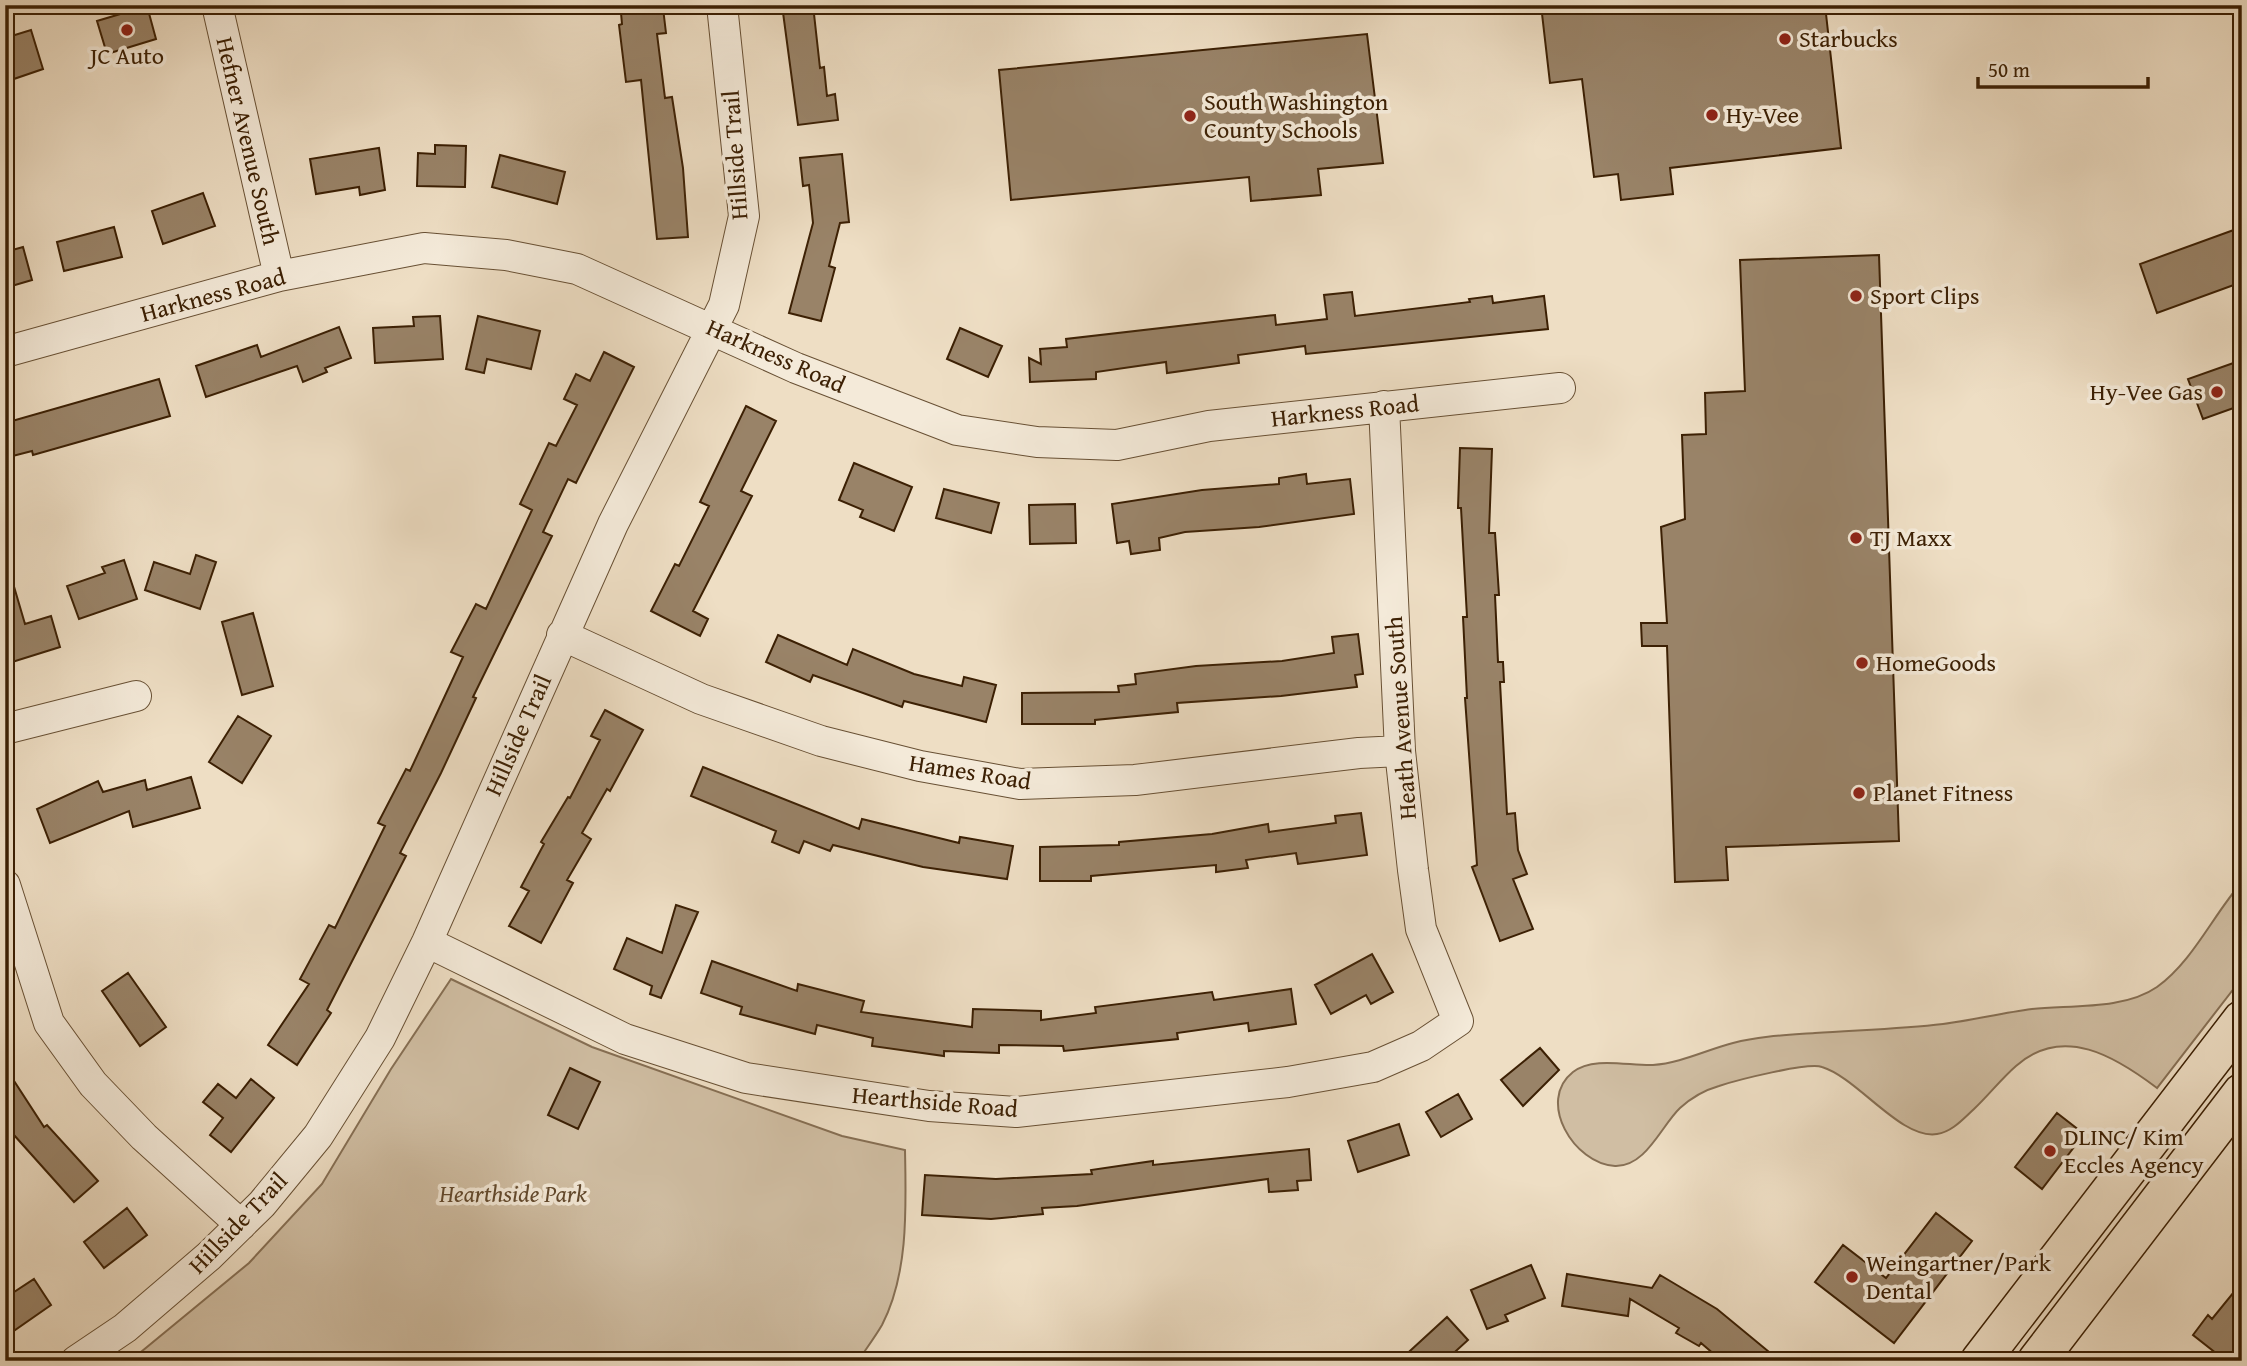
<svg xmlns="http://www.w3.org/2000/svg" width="2247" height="1366" viewBox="0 0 2247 1366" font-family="'Gentium Book Plus',serif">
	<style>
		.green { fill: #d0bea3; stroke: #866f54; stroke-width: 2 }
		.building { fill: #998368; stroke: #3c2004; stroke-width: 2 }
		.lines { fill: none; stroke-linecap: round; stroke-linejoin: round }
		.minor-casing { stroke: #685034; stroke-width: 32 }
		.major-casing { stroke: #3c2004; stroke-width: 41 }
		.minor { stroke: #f4ead9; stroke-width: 30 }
		.major { stroke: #eedec4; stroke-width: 38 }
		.poi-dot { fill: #8f2418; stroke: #f4ead9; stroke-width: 2.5 }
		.labels { text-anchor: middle; stroke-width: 7; stroke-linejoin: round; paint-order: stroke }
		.poi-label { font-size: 24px; fill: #3c2004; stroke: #f4ead9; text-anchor: start }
		.street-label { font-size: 24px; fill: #3c2004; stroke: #f4ead9 }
		.park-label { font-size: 24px; font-style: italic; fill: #61482c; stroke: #f4ead9 }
	</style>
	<rect width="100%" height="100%" fill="#eedec4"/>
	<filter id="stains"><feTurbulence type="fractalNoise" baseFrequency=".00286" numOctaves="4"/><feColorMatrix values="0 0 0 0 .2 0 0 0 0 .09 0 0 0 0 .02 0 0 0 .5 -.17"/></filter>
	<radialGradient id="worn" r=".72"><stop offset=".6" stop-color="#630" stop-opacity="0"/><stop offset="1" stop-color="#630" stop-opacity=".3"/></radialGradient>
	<path class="green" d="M2242,882V978L2157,1088C2116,1057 2063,1024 2016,1066C2001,1079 1988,1096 1974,1109C1963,1119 1952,1132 1937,1134C1901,1140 1858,1078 1822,1067C1808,1062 1737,1080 1719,1086C1705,1090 1691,1098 1680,1108C1661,1126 1646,1167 1615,1166C1574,1164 1536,1101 1573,1072C1593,1056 1629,1066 1653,1065C1681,1063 1706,1050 1733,1043C1760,1036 1788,1035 1815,1033C1858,1030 1901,1029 1943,1024C1973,1020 2002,1013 2032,1009C2071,1005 2124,1010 2157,987C2193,961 2213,915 2242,882Z
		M451,979L592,1047L842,1136L905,1150C906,1206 909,1273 882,1325C875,1337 866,1349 858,1361H130L249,1263L322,1184L391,1069Z"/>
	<path class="building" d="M782,5H813L820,68L824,67L827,96L835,94L838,120L798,125Z
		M1541,5H1825L1841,148L1670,168L1673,194L1621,200L1618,174L1594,177L1582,79L1550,83Z
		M147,6L156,39L107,54L97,21Z
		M663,8L666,33L657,34L665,98L672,97L683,168L688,237L657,239L641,80L626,82L619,25L622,24L621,13Z
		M31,30L43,69L5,82V38Z
		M1367,34L1383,163L1318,169L1321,195L1251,201L1249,177L1011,200L999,70Z
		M435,145L466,146L465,187L417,186L418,153L435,154Z
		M379,148L385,190L360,195L359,187L316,194L310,159Z
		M842,154L849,222L840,223L829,266L835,268L821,321L789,313L813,223L809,185L803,186L800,158Z
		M500,155L565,172L557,204L492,187Z
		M203,193L215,226L163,244L152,211Z
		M114,227L122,257L64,271L57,242Z
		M2242,227V282L2157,313L2140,264Z
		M23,247L32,280L5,288V252Z
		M1879,255L1899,841L1726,847L1728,880L1675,882L1667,646H1642L1641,623H1667L1661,527L1685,519L1682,435L1706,434L1705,393L1745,391L1740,260Z
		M1352,292L1355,316L1470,302L1469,299L1492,296L1493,303L1544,296L1548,329L1306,354L1305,346L1238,355L1239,363L1167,373L1166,362L1096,372V379L1030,382L1029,358L1041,364L1040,349L1067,347L1066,339L1275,315L1276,325L1327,319L1324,295Z
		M440,316L443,359L375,363L373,328L414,326L413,317Z
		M478,316L540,331L531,369L487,359L484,373L466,369Z
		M339,327L351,358L325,368L327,372L303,382L297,366L206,397L196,366L257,345L261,357Z
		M960,328L1002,346L988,377L947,359Z
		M604,352L634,367L576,483L568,479L543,532L552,536L473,697L476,698L441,773L400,853L406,856L327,1010L331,1013L297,1065L268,1045L309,984L300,979L329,925L335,928L385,826L378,823L406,769L410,771L463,657L451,652L476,604L486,609L532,510L520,504L549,443L556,446L577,405L564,399L576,374L590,381Z
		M2242,360V405L2203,419L2188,379Z
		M159,379L170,416L33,455L32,451L5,458V423Z
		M746,406L776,421L741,491L752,496L693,611L708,619L700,636L651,611L675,564L679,566L709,506L700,502Z
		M1460,448L1492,449L1489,533H1495L1499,595H1495L1498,662H1503L1504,682H1500L1507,814L1515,813L1518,850L1527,874L1513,879L1533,929L1500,941L1472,867L1477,865L1465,698H1467L1463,617H1467L1461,508H1458Z
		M854,463L912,487L894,531L860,517L863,510L839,500Z
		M1306,474L1307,484L1350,479L1354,514L1259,527L1185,532L1159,538L1160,550L1131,554L1129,541L1117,543L1112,504L1202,490L1279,484V478Z
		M944,489L999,503L991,533L936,518Z
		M1075,504L1076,543L1030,544L1029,505Z
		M196,555L216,562L200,609L145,590L154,562L190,574Z
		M124,560L137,599L79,619L67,586L105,573L102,567Z
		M10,573L25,624L51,616L60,647L9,663L5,651V574Z
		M253,613L273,686L242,695L222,622Z
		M1358,634L1363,674L1355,675L1357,687L1281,696L1177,703L1178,712L1095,720V724H1022V693L1119,692L1118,686L1136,684L1135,674L1196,666L1282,661L1334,653L1332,637Z
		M778,635L847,665L853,649L914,674L962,686L964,677L996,685L986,722L904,701L902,707L813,675L810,682L766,662Z
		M605,710L643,730L610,791L607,789L582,833L591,839L567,880L573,883L541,943L509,926L529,891L521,887L544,844L541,842L568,797L570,798L600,740L591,736Z
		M238,716L271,736L242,783L209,762Z
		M703,767L859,829L862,819L959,843L960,837L1013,846L1007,879L923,867L833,845L830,851L804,841L799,853L772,842L776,831L691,796Z
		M191,777L200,808L133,827L129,811L50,843L37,809L98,781L103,792L145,780L147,790Z
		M1361,813L1367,855L1298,864L1296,853L1246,860L1248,868L1216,872V865L1091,876V881H1040V847L1119,845V842L1212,834L1268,824L1269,832L1336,823L1335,816Z
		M676,905L698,912L661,998L650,994L652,986L614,969L627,938L662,953Z
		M1372,954L1393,992L1371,1004L1366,995L1331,1014L1315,985Z
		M712,961L797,991L798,984L864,1001L861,1012L972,1027L973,1009L1041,1011V1020L1096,1013L1095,1007L1212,992L1214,1000L1291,989L1296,1024L1249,1031L1248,1023L1177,1033L1178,1039L1064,1051L1063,1046L999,1045V1053L944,1051V1056L872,1046L873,1038L817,1025L815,1034L740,1014L742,1007L701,993Z
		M128,973L166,1027L140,1046L102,991Z
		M1540,1048L1559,1070L1523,1106L1501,1080Z
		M5,1067L44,1127L47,1125L98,1181L74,1202L5,1125Z
		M570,1068L600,1082L578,1129L548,1115Z
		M251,1079L274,1098L231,1152L210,1135L223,1118L203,1102L218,1084L236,1098Z
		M1458,1094L1472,1119L1441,1137L1426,1112Z
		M2057,1113L2084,1134L2042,1189L2015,1167Z
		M1399,1124L1409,1155L1358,1172L1348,1141Z
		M1309,1149L1311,1180L1297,1181L1298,1190L1269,1192L1268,1179L1077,1206L1042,1208L1043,1214L991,1219L922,1215L925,1175L996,1179L1092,1174L1091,1170L1153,1161V1165Z
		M127,1208L147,1235L104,1268L84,1242Z
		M1936,1213L1972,1241L1894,1343L1815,1282L1843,1245L1886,1278Z
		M1531,1265L1545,1298L1505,1315L1508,1321L1487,1329L1471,1290Z
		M1567,1274L1652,1288L1660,1275L1717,1309L1780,1361H1722L1701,1343L1699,1346L1676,1333L1679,1328L1630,1299L1628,1316L1562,1306Z
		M34,1279L51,1305L5,1337V1298Z
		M2242,1282V1361H2226L2193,1335L2208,1315L2212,1319Z
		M1447,1317L1468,1340L1445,1361H1399Z"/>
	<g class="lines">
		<g class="minor-casing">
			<path id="minor" d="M217,5L279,276
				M5,352L279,276L424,248L506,255L577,269L796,368L957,430L1037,442L1117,445L1209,426L1560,388
				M562,635L701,699L821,741L920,766L1020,784L1135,780L1359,753L1400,751
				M5,729L136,696
				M5,885L49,1023L93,1084L144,1137L241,1225
				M427,942L625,1039L746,1078L929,1106L1016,1112L1288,1082L1373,1067L1421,1046L1458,1021L1421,929L1413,870L1400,751L1384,406
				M76,1361L125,1328L209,1256L262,1204L318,1136L380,1038L427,942L613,524L724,305L744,216L722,5"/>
		</g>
		<g class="major-casing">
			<path id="major" d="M1980,1361L2242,1020
				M2037,1361L2242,1093"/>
		</g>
		<use href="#minor" class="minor"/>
		<use href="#major" class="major"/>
	</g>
	<g class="poi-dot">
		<circle cx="127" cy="30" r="7"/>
		<circle cx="1785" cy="39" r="7"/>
		<circle cx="1712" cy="115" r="7"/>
		<circle cx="1190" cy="116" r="7"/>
		<circle cx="1856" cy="296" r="7"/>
		<circle cx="2217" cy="392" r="7"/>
		<circle cx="1856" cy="538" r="7"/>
		<circle cx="1862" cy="663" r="7"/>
		<circle cx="1859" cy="793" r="7"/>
		<circle cx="2050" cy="1151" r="7"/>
		<circle cx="1852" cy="1277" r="7"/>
	</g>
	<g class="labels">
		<g class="poi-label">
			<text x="1799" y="47">Starbucks</text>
			<text x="127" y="64" text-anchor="middle">JC Auto</text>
			<text x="1204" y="110">South Washington<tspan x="1204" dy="28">County Schools</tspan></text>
			<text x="1726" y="123">Hy-Vee</text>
			<text x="1870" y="304">Sport Clips</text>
			<text x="2203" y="400" text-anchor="end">Hy-Vee Gas</text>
			<text x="1870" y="546">TJ Maxx</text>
			<text x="1876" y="671">HomeGoods</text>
			<text x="1873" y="801">Planet Fitness</text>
			<text x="2064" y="1145">DLINC/ Kim<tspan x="2064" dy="28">Eccles Agency</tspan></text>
			<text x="1866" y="1271">Weingartner/Park<tspan x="1866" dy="28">Dental</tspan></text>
		</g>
		<g class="street-label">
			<text transform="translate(248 141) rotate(77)" y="8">Hefner Avenue South</text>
			<text transform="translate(735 155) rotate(-94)" y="8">Hillside Trail</text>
			<text transform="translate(213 295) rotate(-15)" y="8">Harkness Road</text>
			<text transform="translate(776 356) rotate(24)" y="8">Harkness Road</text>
			<text transform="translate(1345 411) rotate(-6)" y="8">Harkness Road</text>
			<text transform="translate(1401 718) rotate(-94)" y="8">Heath Avenue South</text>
			<text transform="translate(518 735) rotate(-66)" y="8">Hillside Trail</text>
			<text transform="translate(970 772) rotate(9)" y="8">Hames Road</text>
			<text transform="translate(935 1102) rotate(5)" y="8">Hearthside Road</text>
			<text transform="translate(238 1223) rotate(-46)" y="8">Hillside Trail</text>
		</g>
		<g class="park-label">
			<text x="513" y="1202">Hearthside Park</text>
		</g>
	</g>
	<rect width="2247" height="1366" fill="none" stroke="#eedec4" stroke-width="28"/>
	<rect x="7" y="7" width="2233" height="1352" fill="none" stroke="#3c2004" stroke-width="3.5"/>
	<rect x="14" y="14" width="2219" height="1338" fill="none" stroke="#3c2004" stroke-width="2"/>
	<path d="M1978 77v10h170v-10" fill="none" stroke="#3c2004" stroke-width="3.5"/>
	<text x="1988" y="77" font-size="21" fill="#3c2004" stroke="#f4ead9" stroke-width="5" paint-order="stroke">50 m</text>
	<rect width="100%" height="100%" filter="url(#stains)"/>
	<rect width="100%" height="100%" fill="url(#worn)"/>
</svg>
